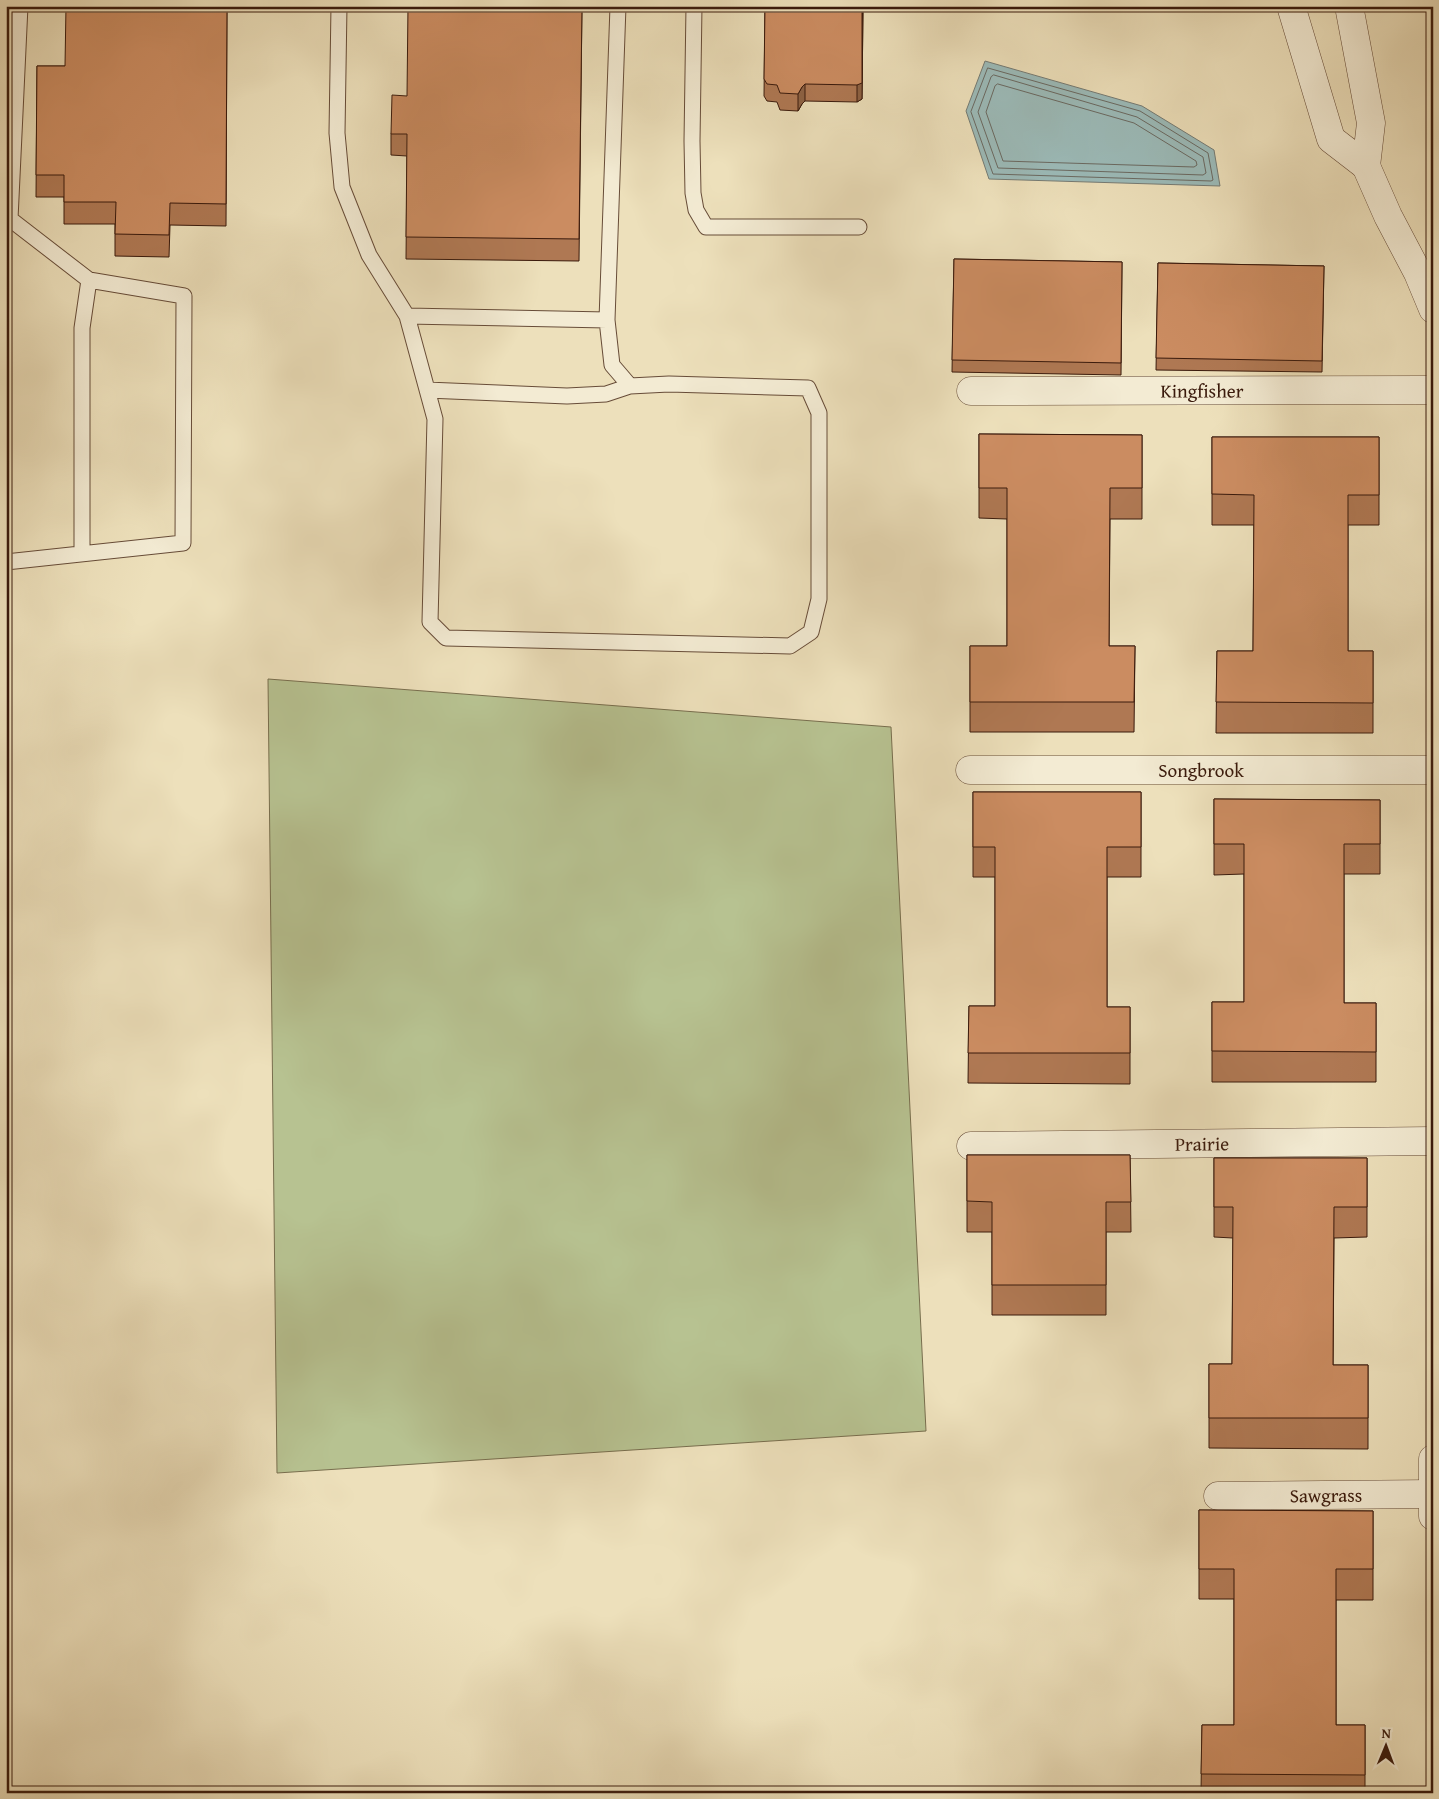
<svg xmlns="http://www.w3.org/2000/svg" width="1439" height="1799" viewBox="0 0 1439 1799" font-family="'Gentium Book Plus',serif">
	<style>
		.green { fill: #b7c291; stroke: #786e4e }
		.water { fill: #9cbbb9; stroke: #757b74 }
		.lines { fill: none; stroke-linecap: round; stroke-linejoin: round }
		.shore { stroke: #6b6a62; stroke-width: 1 }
		.service-casing { stroke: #674c38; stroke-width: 17 }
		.minor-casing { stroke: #674c38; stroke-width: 29 }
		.service { stroke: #f3ebd3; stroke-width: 15 }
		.minor { stroke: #f3ebd3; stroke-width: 28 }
		.wall { fill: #af7853; stroke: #3a1a0c }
		.shaded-wall { fill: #8e6244; stroke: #3a1a0c }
		.building { fill: #cb8c61; stroke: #3a1a0c }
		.labels { text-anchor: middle; stroke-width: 4; stroke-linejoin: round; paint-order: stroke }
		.street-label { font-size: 19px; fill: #3a1a0c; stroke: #f3ebd3 }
	</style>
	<rect width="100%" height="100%" fill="#ede0bb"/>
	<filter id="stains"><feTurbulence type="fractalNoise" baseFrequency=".004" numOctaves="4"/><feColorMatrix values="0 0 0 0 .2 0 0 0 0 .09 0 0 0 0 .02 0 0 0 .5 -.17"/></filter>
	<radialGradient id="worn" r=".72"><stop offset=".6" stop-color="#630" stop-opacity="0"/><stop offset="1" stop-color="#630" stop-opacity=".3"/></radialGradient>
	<path class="green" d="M268,679L891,727L926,1431L277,1473Z"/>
	<path class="water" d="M985,61L1142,106L1214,150L1220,186L989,179L966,111Z"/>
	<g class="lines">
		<path class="shore" d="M988,68L1140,111L1208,153L1213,180L1211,181L993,174L971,112Z
			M994,75L1137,117L1203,157L1206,173L1203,175L998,168L978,112L991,77Z
			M998,84L1134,123L1196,161L1197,165L1194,167L1003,161L986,112L995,86Z"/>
		<g class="service-casing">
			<path id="service" d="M339,6L337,133L342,187L369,255L407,316L435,419L430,622L446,638L790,646L811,632L819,599V413L808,388L669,384L630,386L612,365L607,320L618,6
				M694,6L692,141L693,193L696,210L706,227H859
				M10,219L20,6
				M407,316L607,320
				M427,390L567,396L606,394L630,386
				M82,553V328L89,280
				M6,562L183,543L184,296L89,280L10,219"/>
		</g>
		<g class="minor-casing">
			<g id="minor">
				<path d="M1291,6L1331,139L1366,166L1371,123L1349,6"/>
				<path d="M1366,166L1388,216L1418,273L1433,309"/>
				<path id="s1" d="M971,391L1433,390"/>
				<path id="s2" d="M970,770H1433"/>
				<path id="s3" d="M971,1146L1433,1141"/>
				<path d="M1433,1459V1516"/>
				<path id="s4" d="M1218,1496L1433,1494"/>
			</g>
		</g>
		<use href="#service" class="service"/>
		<use href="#minor" class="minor"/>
	</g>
	<path class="wall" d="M227,6L226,226L170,225L169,257L115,256V224H64V197H36L37,66H65Z
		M582,6L579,261L406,259L407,156L391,155V134L407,96Z
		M765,6H863L862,99L857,102L805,101L802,104L798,111L780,110L777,102L767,101L764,96Z
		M954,259L1122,262L1121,375L952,372Z
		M1158,263L1324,266L1322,372L1156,370Z
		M979,434L1142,435V519H1110L1109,646H1135L1134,732H970V646H1007V519L979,518Z
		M1212,437H1379V525H1348V651H1373V733H1216L1217,651H1253L1254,525H1212Z
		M973,792H1141V877H1107V1007H1130V1084L968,1083L969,1006H995V877H973Z
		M1214,799L1380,800V874H1344V1003H1376V1082H1212V1002H1244V874L1214,875Z
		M967,1155H1130L1131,1232H1106V1315H992V1232H967Z
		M1214,1158H1367V1237L1334,1238L1333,1365H1368V1449L1209,1448V1364H1232L1233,1238L1214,1237Z
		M1199,1510L1373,1511V1600H1336V1725H1365V1793H1201L1202,1725H1234V1599H1199Z"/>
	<path class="shaded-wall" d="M863,6L862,99L857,102V85Z
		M805,84V101L802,104L798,111V94L802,87Z"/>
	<path class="building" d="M66,6H227L226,204L170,203L169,235L115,234L116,202H64V175H36L37,66H65Z
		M408,6H582L579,239L406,237L407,134H391L392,95L407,96Z
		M765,6H862V83L857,85L805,84L802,87L798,94L780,93L777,85L767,84L764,79Z
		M954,259L1122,262L1121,363L952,360Z
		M1158,263L1324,266L1322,361L1156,358Z
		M979,434L1142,435V488H1110L1109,646H1135L1134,702H970V646H1007V488H979Z
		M1212,437H1379V495H1348V651H1373V703L1216,702L1217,651H1253L1254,495L1212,494Z
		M973,792H1141V847H1107V1007H1130V1053H968L969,1006H995V847H973Z
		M1214,799L1380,800V844H1344V1003H1376V1052L1212,1051V1002H1244V844H1214Z
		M967,1155H1130L1131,1202H1106V1285H992V1202L967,1201Z
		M1214,1158H1367V1207H1334L1333,1365H1368V1418H1209V1364H1232L1233,1207H1214Z
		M1199,1510L1373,1511V1569H1336V1725H1365V1775L1201,1774L1202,1725H1234V1569H1199Z"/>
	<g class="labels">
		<g class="street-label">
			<text dy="7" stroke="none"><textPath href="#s1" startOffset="231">Kingfisher</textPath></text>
			<text dy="7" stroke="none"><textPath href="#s2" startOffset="231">Songbrook</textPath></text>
			<text dy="7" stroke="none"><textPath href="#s3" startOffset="231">Prairie</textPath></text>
			<text dy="7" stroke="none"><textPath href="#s4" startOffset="108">Sawgrass</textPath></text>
		</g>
	</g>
	<rect width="1439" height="1799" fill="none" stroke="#ede0bb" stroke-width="25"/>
	<rect x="8" y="8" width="1424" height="1784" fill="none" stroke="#3a1a0c" stroke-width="2.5"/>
	<rect x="12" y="12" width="1414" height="1774" fill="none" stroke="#3a1a0c"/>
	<g transform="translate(1386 1746) rotate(1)" stroke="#f3ebd3" stroke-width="4" paint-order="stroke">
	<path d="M0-4L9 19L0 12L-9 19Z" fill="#3a1a0c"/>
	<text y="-8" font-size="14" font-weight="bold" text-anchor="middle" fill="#3a1a0c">N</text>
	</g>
	<rect width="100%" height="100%" filter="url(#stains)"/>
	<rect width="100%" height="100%" fill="url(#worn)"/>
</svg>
